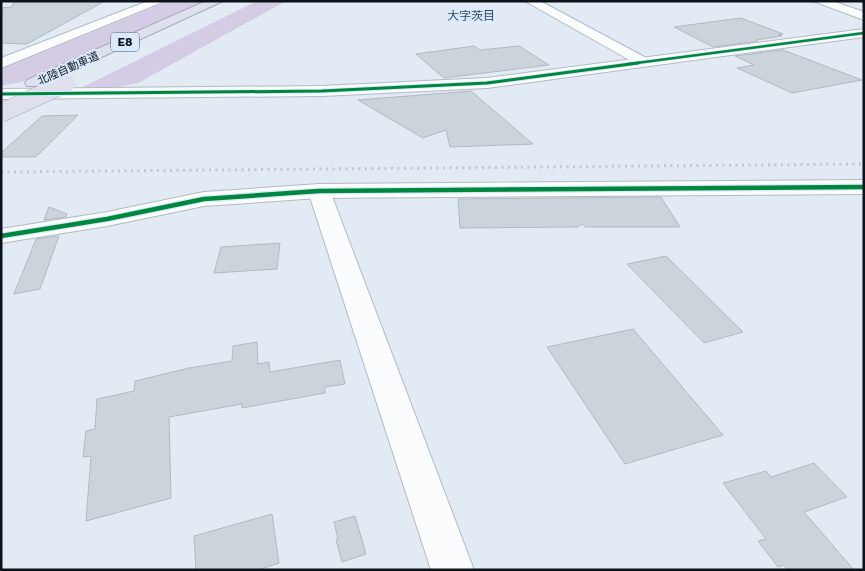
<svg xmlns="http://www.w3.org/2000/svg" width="865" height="571" viewBox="0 0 865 571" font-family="'Work Sans','Noto Sans JP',sans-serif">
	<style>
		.green { fill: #d4cbe4 }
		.building { fill: #cbd4db; stroke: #b1bac1 }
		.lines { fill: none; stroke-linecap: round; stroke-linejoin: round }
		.minor-casing { stroke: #b3bac2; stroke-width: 2 }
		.tertiary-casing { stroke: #b3bac2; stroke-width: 2 }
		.motorway-casing { stroke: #a8abbc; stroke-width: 2 }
		.minor { fill: #fbfcfd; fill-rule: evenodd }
		.tertiary { fill: #fbfcfd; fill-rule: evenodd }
		.motorway { fill: #dfe0ed; fill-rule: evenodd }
		.rail { stroke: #c5c7ca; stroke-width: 3; stroke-dasharray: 2 4.5; stroke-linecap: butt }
		.motorway-bridge-casing { stroke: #a8abbc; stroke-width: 19; stroke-linecap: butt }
		.motorway-bridge { stroke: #dfe0ed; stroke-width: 18 }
		.cycleway-far2-casing { stroke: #dae9fc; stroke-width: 4 }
		.cycleway-far1-casing { stroke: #dae9fc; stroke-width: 5 }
		.cycleway-casing { stroke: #dae9fc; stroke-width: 7 }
		.cycleway-far2 { stroke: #00873e; stroke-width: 2.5 }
		.cycleway-far1 { stroke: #00873e; stroke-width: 3 }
		.cycleway { stroke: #00873e; stroke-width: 4.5 }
		.labels { text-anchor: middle; stroke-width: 4; stroke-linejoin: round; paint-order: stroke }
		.far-street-label { font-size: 11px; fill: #0c121a; stroke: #dae9fc }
		.far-neighbourhood-label { font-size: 12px; fill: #39485b; stroke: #dae9fc }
		.shield { fill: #dae9fc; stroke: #4a525e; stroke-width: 1 }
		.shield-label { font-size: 12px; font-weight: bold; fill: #0c121a }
	</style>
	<rect width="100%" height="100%" fill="#e2eaf4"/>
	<path class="green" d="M169,1H206L21,82L1,86V70L6,67Z
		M257,1H286L138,83L118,87H83Z"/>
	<path class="building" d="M14,1H105L27,44L1,43V8L12,7Z
		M741,18L783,34L778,35L782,36L756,40L758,41L713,47L674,27Z
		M474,46L480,50L519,46L549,65L444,78L416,54Z
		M783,50L862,80L792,93L737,68L754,65L735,56Z
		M471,91L533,144L450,147L446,130L423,138L358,100Z
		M78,115L36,157H1V153L42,116Z
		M661,197L680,227H585L582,224L578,227L460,228L458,199Z
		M49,207L67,214L66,217L44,220Z
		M59,236L40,289L14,294L36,239Z
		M280,243L277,269L214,273L221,247Z
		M666,256L743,332L704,343L627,264Z
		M633,329L723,435L625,464L547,347Z
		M257,342L258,364L269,362L270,372L340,360L345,384L325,387V393L242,408V404L169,417L171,498L86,521L91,456L83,457L86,431L95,429L97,399L134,391L135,381L189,368L232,361L233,346Z
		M814,463L847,497L804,512L854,570H788L784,565L778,567L758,541L766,539L723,483L766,471L771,477Z
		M272,514L279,563L258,570H196L194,536Z
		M355,516L366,554L342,562L336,540L338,539L334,522Z"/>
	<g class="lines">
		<g class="minor-casing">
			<path id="minor" d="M525,1H540L650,60L653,63L650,66H640Z
				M864,180V194L319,198L204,206L107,226L1,243V229L107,212L204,192L319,184Z"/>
		</g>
		<g class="tertiary-casing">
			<path id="tertiary" d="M148,1H165L1,68V58Z
				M813,1H832L864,12V20Z
				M864,29V37L487,88L322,96L1,99V89L322,86L487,78Z
				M319,184L327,186L330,191L474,570H431L308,191L311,186Z"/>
		</g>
		<g class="motorway-casing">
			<path id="motorway" d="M206,1H223L39,86H27L25,83L27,80Z"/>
		</g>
		<use href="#minor" class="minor"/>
		<use href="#tertiary" class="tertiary"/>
		<use href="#motorway" class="motorway"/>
		<path class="rail" d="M1,172L864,164"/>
		<g class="motorway-bridge-casing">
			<path id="motorway-bridge" d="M1,113L66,83"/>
		</g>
		<use href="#motorway-bridge" class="motorway-bridge"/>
		<g class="cycleway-far2-casing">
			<path id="cycleway-far2" d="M629,64L864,33"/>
		</g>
		<g class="cycleway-far1-casing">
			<path id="cycleway-far1" d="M1,94L322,91L487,83L638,63"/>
		</g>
		<g class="cycleway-casing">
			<path id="cycleway" d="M1,236L107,219L204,199L319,191L864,187"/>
		</g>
		<use href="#cycleway-far2" class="cycleway-far2"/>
		<use href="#cycleway-far1" class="cycleway-far1"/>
		<use href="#cycleway" class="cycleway"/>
	</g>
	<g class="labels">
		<g class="far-street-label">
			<text transform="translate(68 68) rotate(-24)" y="4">北陸自動車道</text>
		</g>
		<g class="far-neighbourhood-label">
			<text x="471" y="20">大字茨目</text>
		</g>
		<rect class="shield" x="111" y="32.5" width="28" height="19" rx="4"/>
		<g class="shield-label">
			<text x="125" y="46">E8</text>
		</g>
	</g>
	<rect width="865" height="571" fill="none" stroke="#0c121a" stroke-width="5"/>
</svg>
